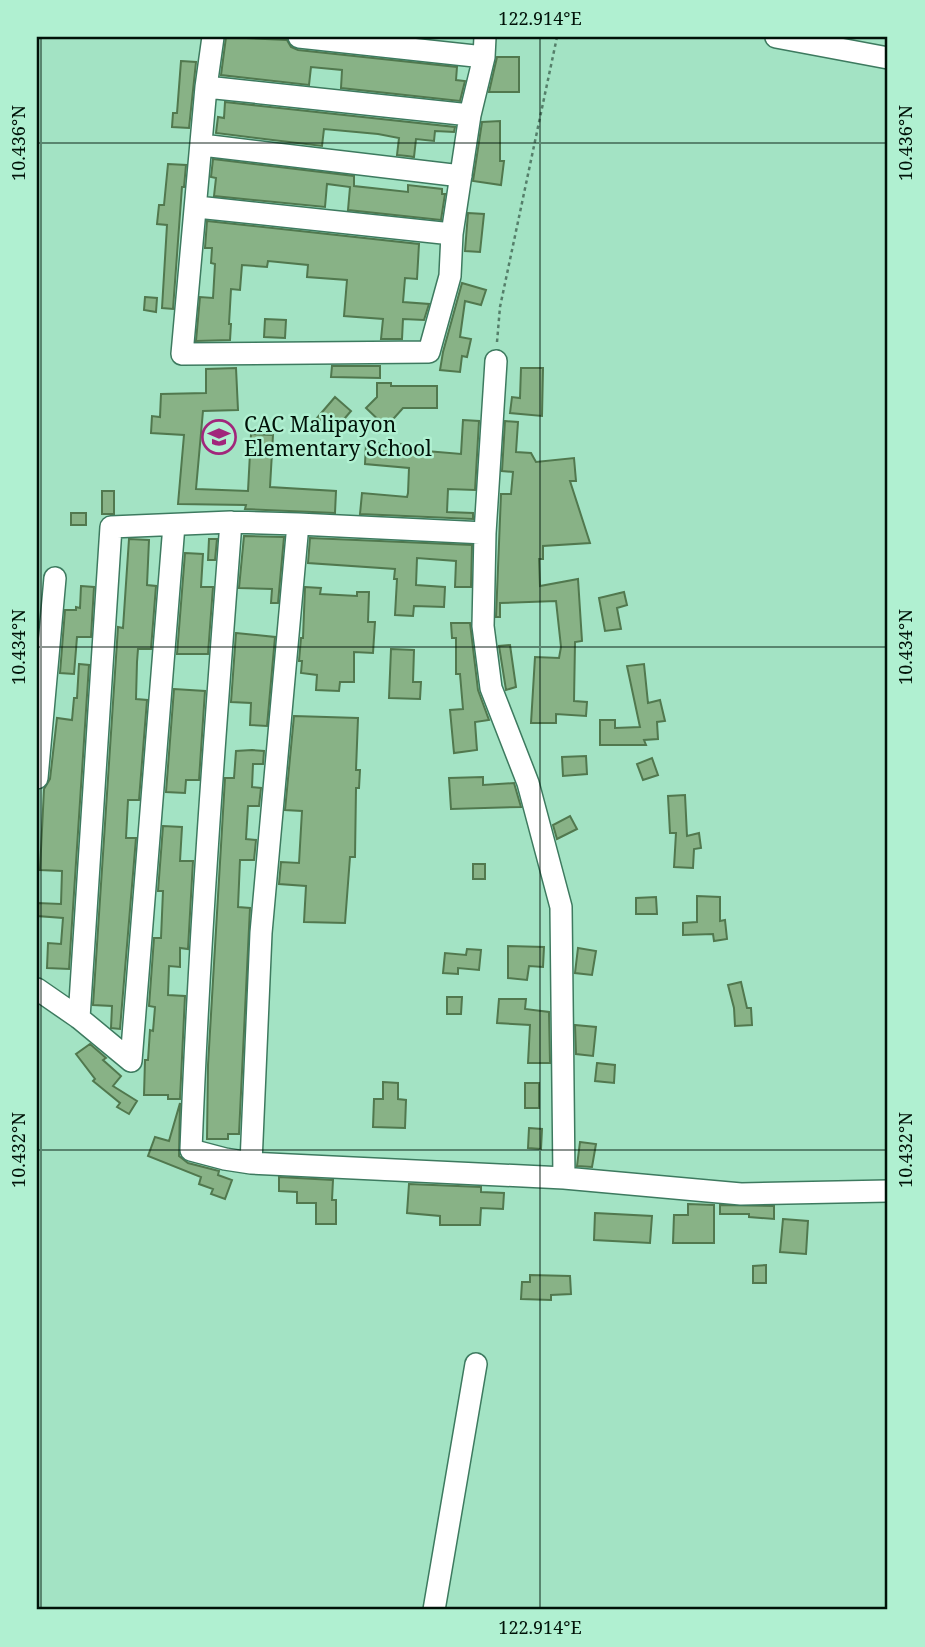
<svg xmlns="http://www.w3.org/2000/svg" width="925" height="1647" viewBox="0 0 925 1647" font-family="'Noto Serif',serif">
	<style>
		.building { fill: #88b286; stroke: #51784e; stroke-width: 2 }
		.lines { fill: none; stroke-linecap: round; stroke-linejoin: round }
		.minor-casing { stroke: #3d7a5f; stroke-width: 24 }
		.path { stroke: #557f6a; stroke-width: 2.5; stroke-dasharray: 3.5 3.5; stroke-linecap: butt }
		.minor { stroke: #fff; stroke-width: 21 }
		.ticks { fill: none; stroke: #001208; stroke-width: 2; stroke-opacity: 0.45 }
		.labels { text-anchor: middle; stroke-width: 5; stroke-linejoin: round; paint-order: stroke }
		.poi-label { font-size: 21px; fill: #001208; stroke: #b0f0d1; text-anchor: start }
		.neatline { fill: none; stroke: #001208; stroke-width: 2.5 }
		.ticks-label { font-size: 18px; text-anchor: middle; fill: #001208 }
	</style>
	<rect width="100%" height="100%" fill="#a3e3c4"/>
	<path class="building" d="M226,37L287,40L291,47L298,50L457,67L456,80L465,81L460,101L341,88L342,70L311,67L309,85L221,75Z
		M497,57H519V92H489Z
		M181,61L196,62L189,128L172,127L173,113H177Z
		M225,102L455,127L454,132L435,131L434,141L416,139L414,157L407,156L397,155L399,138L378,134L324,129L322,146L216,133L218,117L224,118Z
		M500,121V161H504L501,185L473,181L482,122Z
		M213,159L354,176V186L408,192V185L442,189V194H445L441,220L348,210L350,187L327,184L325,207L214,196L216,178L211,177Z
		M168,164L186,165L184,187H182L173,309L162,308L167,225L157,224L159,205H164Z
		M468,213L484,214L480,252L465,251Z
		M207,221L419,244L417,279L405,278L403,302L429,304L424,320L403,319L402,339H381L383,319L344,316L347,280L307,277L308,265L268,261L267,267L242,265L240,290L231,289L229,324H231L230,340L196,341L200,297L213,298L215,264L211,263L212,248H205Z
		M462,283L486,290L481,305L465,301L460,337L471,339L467,357L462,356L460,372L440,370L443,352Z
		M145,297L157,298L156,312L144,310Z
		M265,319L286,320L285,338L264,337Z
		M332,366H380V378L331,377Z
		M236,368L238,410L203,411L196,489L248,491L251,434L273,435L270,487L336,491L335,513L245,509L246,505L178,504L184,435L151,433L152,416L160,417L161,394L206,393V369Z
		M521,368H543L542,416L510,413L512,397L520,398Z
		M377,383H391V386H437V408H403L386,427L366,408L377,397Z
		M335,397L351,411L333,432L317,418Z
		M463,420L479,421L475,490L448,489L447,512L473,513V519L360,514L362,493L407,497L408,493L409,468L365,464L366,443L404,444L403,449L461,454Z
		M505,421L518,422L516,452L531,453L536,462L574,458L576,481H570L590,543L543,546V559H539L540,586L578,579L582,641L575,642L574,701L587,702L586,716L556,714V723H531L535,657L559,658L561,647L556,601L500,603V617H496L501,494H511L513,472L502,471Z
		M102,491H114V514H102Z
		M71,513H86V525H71Z
		M244,536L284,537L278,603H271L272,589L239,588Z
		M310,538L472,545L471,587H455L456,561L417,558L416,585L445,587L444,607L414,606L413,616L395,615L397,579H394L395,569L308,563Z
		M129,539L149,540L147,585L156,586L151,649H138L137,662L136,699L147,700L139,800H128L126,838H136L120,1029L111,1028L112,1006L93,1005L118,627L123,628Z
		M209,539H217L215,560H208Z
		M185,553L203,554L201,587H213L208,654H177Z
		M81,586L94,587L91,637H77L74,674L60,673L65,610H76V607L80,608Z
		M305,587L321,588L320,594L357,596V592H369L368,622H375L373,653L354,652V682H340L339,691L316,690L317,675L301,673L302,661H299L301,638H303Z
		M624,592L627,605L617,608L621,629L605,631L599,598Z
		M451,623H470L478,690L489,720L475,722L477,750L454,753L450,710L463,709L460,674H456V638H452Z
		M236,633L275,637L267,726L250,725L251,703L231,702Z
		M510,645L516,687L506,690L499,646Z
		M391,649L414,650L413,682H421L420,699L389,698Z
		M79,664L89,665L69,969L47,968L48,943L61,944L63,918L37,916V903L61,904L62,871L40,870L44,789L50,779L57,718L72,720L74,698H77Z
		M644,664L648,703L660,700L665,721L657,722L658,739L644,740L646,745H600V720H615V728L640,727L627,666Z
		M174,689L205,691L199,780H186L185,793L166,792Z
		M294,716L358,718L356,770H360L359,788H356L355,857H350L345,923L304,922L306,886L279,884L281,862L299,863L302,811L285,810Z
		M252,750L264,751L263,764H253L252,787L261,788L259,806H248L246,839L256,840L254,860H240L238,907L250,908L239,1134H228V1139H207L208,1065L225,778H234L236,751Z
		M586,756L587,774L563,776L562,757Z
		M652,758L658,775L643,780L637,764Z
		M483,777V785L514,783L521,807L451,809L449,778Z
		M685,795L687,836L699,833L701,848L694,849L693,868L674,867L676,833H670L668,796Z
		M570,816L577,829L557,839L553,825Z
		M163,826L182,827L180,861H193L188,949L180,948V967L169,966L168,995L185,996L180,1099H168V1095H144L145,1060H148L150,1030L153,1031L155,1007L149,1006L154,938H161L163,891H158Z
		M473,864H485V879H473Z
		M697,896L720,897V921L725,920L727,939L714,941L713,934L683,935V923L697,922Z
		M656,897L657,914H636V898Z
		M508,946L544,947L543,967L529,966L527,980L508,978Z
		M578,948L596,951L592,975L575,973Z
		M467,949L481,950L479,970L458,968V974L443,973L445,953L466,955Z
		M741,982L747,1008H751L752,1025L735,1026L734,1008L728,985Z
		M447,997H462L461,1014H447Z
		M499,999H526L525,1009L549,1012L550,1063H528L530,1025L497,1023Z
		M575,1025L596,1027L593,1056L576,1054Z
		M90,1044L106,1058L103,1060L121,1076L113,1086L137,1101L129,1114L117,1107L120,1103L93,1081L95,1079L76,1054Z
		M597,1063L615,1065L614,1083L595,1081Z
		M383,1082L398,1083V1099L406,1100L405,1128L373,1127L374,1099H383Z
		M525,1083H539V1108H525Z
		M180,1103L179,1156L188,1163L219,1171L218,1175L232,1180L225,1199L211,1194L213,1189L199,1184L201,1177L148,1156L155,1137L169,1141Z
		M529,1128L542,1129L541,1149L528,1148Z
		M580,1142L596,1144L592,1167L577,1166Z
		M279,1177L333,1180L332,1200H336V1224H316V1203H297V1192L279,1191Z
		M409,1184L481,1187V1192L504,1193L503,1209L481,1208L480,1225H440V1216L407,1213Z
		M688,1204L714,1205V1243H673L674,1215H688Z
		M720,1205L774,1206V1219L749,1217V1214H720Z
		M595,1213L652,1216L650,1243L594,1240Z
		M783,1219L808,1221L806,1254L780,1252Z
		M766,1265V1283H753V1266Z
		M530,1275L570,1276L571,1294L551,1295V1300L521,1299L522,1282H530Z"/>
	<g class="lines">
		<g class="minor-casing">
			<path id="minor" d="M213,37L206,87L182,354L429,352L450,276L452,234L470,115L484,57L485,37
				M299,37L484,57
				M776,37L888,58
				M206,87L470,115
				M202,145L461,176
				M197,207L452,234
				M496,361L485,533L483,626L491,688L528,783L561,907L564,1178
				M231,522C215,732 199,940 191,1150L225,1159L251,1163L564,1178L741,1194L888,1191
				M298,524L485,533
				M37,778L55,578
				M37,989L79,1018L131,1061
				M79,1018L111,527L231,522L298,524L261,933L251,1163
				M131,1061L174,525
				M434,1610L476,1364"/>
		</g>
		<path class="path" d="M497,342L500,307L557,37"/>
		<use href="#minor" class="minor"/>
	</g>
	<path class="ticks" d="M41,37V1610M540,37V1610M37,143H888M37,647H888M37,1150H888"/>
	<defs>
		<g id="school-ring" transform="scale(1.75)"><circle r="9.5" fill="#b0f0d1" stroke="#a1267b" stroke-width="1.5"/><path d="M0-5L7-2L0 1L-7-2ZM-4 1L0 2.5L4 1V4Q0 6-4 4Z" fill="#a1267b"/></g>
	</defs>
	<g fill-rule="evenodd">
		<use href="#school-ring" x="219" y="437"/>
	</g>
	<g class="labels">
		<g class="poi-label">
			<text x="244" y="432">CAC Malipayon<tspan x="244" dy="24">Elementary School</tspan></text>
		</g>
	</g>
	<rect width="925" height="1647" fill="none" stroke="#b0f0d1" stroke-width="77"/>
	<rect x="38" y="38" width="848" height="1570" class="neatline"/>
	<g class="ticks-label">
		<text x="540" y="25">122.914°E</text>
		<text transform="translate(19 143) rotate(-90)" y="6">10.436°N</text>
		<text transform="translate(906 143) rotate(-90)" y="6">10.436°N</text>
		<text transform="translate(19 647) rotate(-90)" y="6">10.434°N</text>
		<text transform="translate(906 647) rotate(-90)" y="6">10.434°N</text>
		<text transform="translate(19 1150) rotate(-90)" y="6">10.432°N</text>
		<text transform="translate(906 1150) rotate(-90)" y="6">10.432°N</text>
		<text x="540" y="1634">122.914°E</text>
	</g>
</svg>
